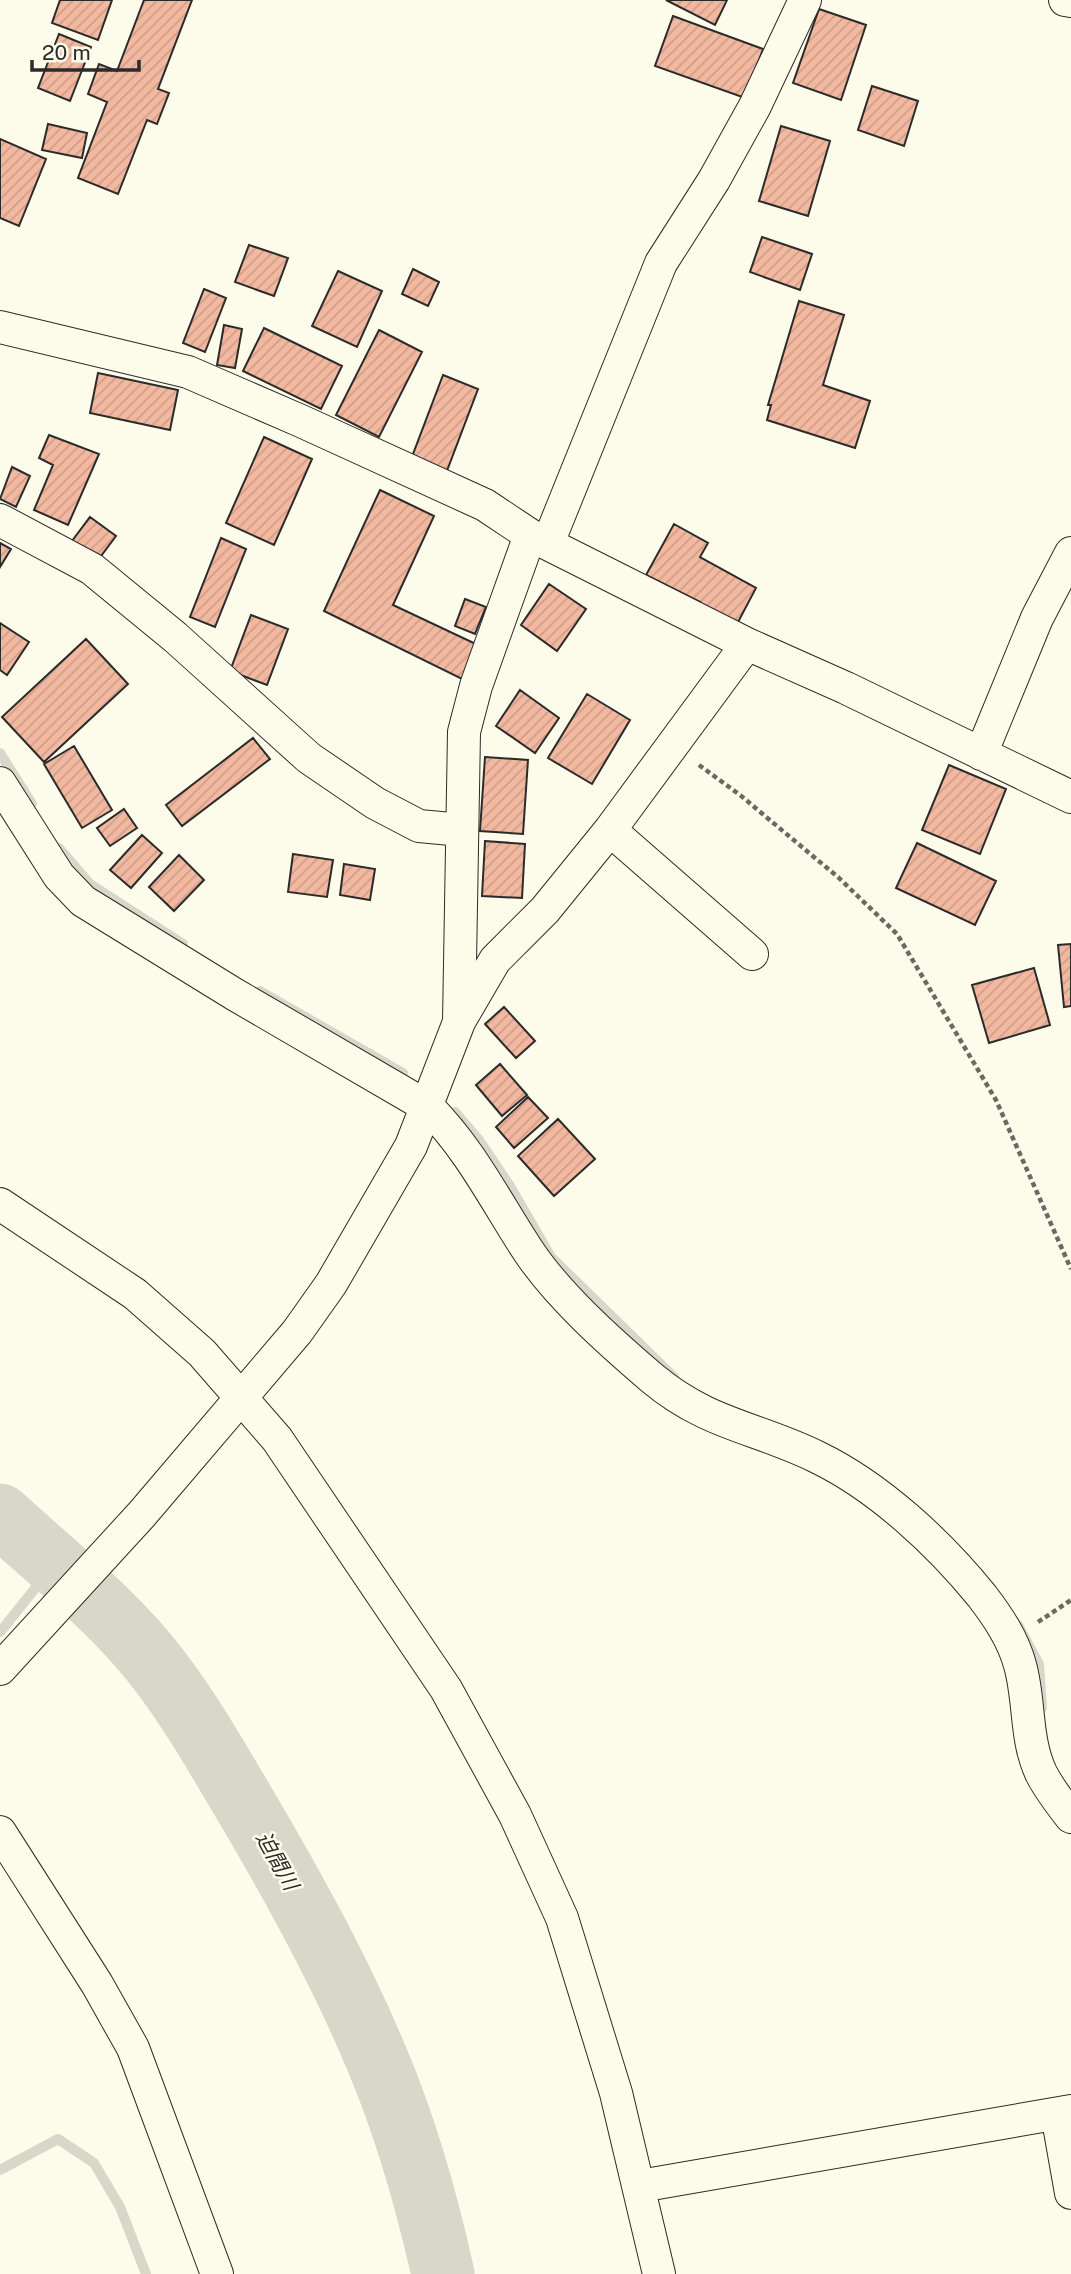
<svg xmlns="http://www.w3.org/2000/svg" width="1071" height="2274" viewBox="0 0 1071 2274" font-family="'Public Sans','Noto Sans JP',sans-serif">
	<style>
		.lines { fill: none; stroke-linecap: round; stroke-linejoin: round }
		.stream { stroke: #d8d7c9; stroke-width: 10 }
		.river { stroke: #d8d7c9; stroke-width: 63 }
		.building { fill: url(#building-hatch); stroke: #2b2b2b; stroke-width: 2 }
		.street-casing { stroke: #2b2b2b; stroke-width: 34 }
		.path { stroke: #6a6964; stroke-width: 4.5; stroke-dasharray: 5 3.5; stroke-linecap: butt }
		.street { stroke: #fdfbea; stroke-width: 32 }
		.labels { text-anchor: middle; stroke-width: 5; stroke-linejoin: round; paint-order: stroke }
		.water-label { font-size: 21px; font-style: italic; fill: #2b2b2b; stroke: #fdfbea }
	</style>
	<defs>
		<pattern id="building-hatch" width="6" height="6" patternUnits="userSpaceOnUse" patternTransform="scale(1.75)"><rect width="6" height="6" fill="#f2b8a0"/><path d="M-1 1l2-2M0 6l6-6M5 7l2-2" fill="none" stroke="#d09e8a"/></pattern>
	</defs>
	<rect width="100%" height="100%" fill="#fdfbea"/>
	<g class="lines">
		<path class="stream" d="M0,753L32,804
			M59,848L90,884L183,944
			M260,991L403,1073
			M455,1112L479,1140L510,1186L551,1257L674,1377
			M1018,1625L1039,1664L1042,1708
			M0,1632L54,1565
			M0,2170L58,2139L94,2163L120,2207L146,2274"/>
		<path class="river" d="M0,1515C53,1564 115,1612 159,1670C192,1713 219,1761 247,1808C294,1888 340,1971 376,2057C405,2125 427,2202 443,2274"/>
	</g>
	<path class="building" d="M60,0H112L98,40L52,23Z
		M144,0H192L158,89L169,93L157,124L147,120L118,194L78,178L107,102L88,94L99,64L117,71Z
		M666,0H727L715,25Z
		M819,9L866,25L841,100L793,83Z
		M673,16L763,49L745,98L655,66Z
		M59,34L91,47L70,101L38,88Z
		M872,86L918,101L904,146L858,130Z
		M48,124L87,133L82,158L42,150Z
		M781,126L830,141L808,216L759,201Z
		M0,139L46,159L19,226L0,218Z
		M762,237L812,254L800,290L750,272Z
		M249,245L288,258L274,296L235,282Z
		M413,269L439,282L428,306L402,294Z
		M338,271L382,291L357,347L312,326Z
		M204,289L226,298L205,352L183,343Z
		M799,301L844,315L823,385L870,401L855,448L767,420L771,405H768Z
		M224,325L242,329L235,368L217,365Z
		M264,328L342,366L321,409L243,371Z
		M379,330L422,352L379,437L336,415Z
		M98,373L178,390L170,430L90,413Z
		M443,375L478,389L445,476L410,462Z
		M49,435L99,454L68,525L34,510L53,465L39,458Z
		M264,437L312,459L274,545L226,523Z
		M12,467L30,476L16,507L0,499Z
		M380,490L434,516L393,605L478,645L462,679L324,611Z
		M90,517L116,536L98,560L72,541Z
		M674,524L708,543L700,557L756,588L736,626L698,606L700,602L646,575Z
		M221,538L246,549L215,627L190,617Z
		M0,543L11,549L0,567Z
		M549,584L586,609L557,651L521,625Z
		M465,599L486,607L475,634L455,626Z
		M251,615L288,629L267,685L230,671Z
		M0,623L29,642L7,675L0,670Z
		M86,639L128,684L44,762L2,717Z
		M520,690L559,718L535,753L496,726Z
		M587,694L630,720L592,784L548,758Z
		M253,738L270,759L182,826L166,805Z
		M74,746L112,810L82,828L44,764Z
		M485,757L528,760L523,834L480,831Z
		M949,765L1006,789L980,854L922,830Z
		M124,809L137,828L110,846L97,828Z
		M142,835L162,853L131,888L110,870Z
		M485,841L525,844L522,898L482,896Z
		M917,843L996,881L975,925L896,888Z
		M293,854L333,860L327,897L288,892Z
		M179,855L204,880L174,911L149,887Z
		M344,864L375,869L370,900L340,895Z
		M1071,944V1006L1064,1007L1058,945Z
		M1034,968L1050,1025L989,1043L972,985Z
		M504,1007L535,1041L516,1058L485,1024Z
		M500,1064L527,1095L502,1116L476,1085Z
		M528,1097L548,1118L514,1148L496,1127Z
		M558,1119L595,1159L554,1196L518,1156Z"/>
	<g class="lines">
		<g class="street-casing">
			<path id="street" d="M1065,0L1071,1
				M0,327L188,372L301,421L485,505L530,535L747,644L846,688L1071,797
				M0,520L92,569L175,637L309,758L375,803L419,826L462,830
				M548,543L661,263L714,180L755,106L805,0
				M981,754L1037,618L1071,553
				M0,783L59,876L83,901L234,994L428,1107C470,1149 495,1200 527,1249C557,1295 611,1343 652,1378C708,1425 756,1427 817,1457C879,1487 939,1543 982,1596C998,1617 1013,1639 1020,1665C1030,1700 1025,1739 1041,1773C1049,1789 1060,1803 1071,1817
				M610,830L752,954
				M460,1020L495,960L545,910L610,830L747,644
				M0,1204L135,1294L202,1353L277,1439L446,1689L515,1815L562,1918L616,2093L659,2274
				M0,1669L142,1514L297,1332L331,1284L411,1146L459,1022L464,732L476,686L530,535
				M0,1832L97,1984L133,2048L217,2274
				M1057,2114L1071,2193
				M640,2186L1071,2111"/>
		</g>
		<path class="path" d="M699,765L740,795L839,878L897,934L996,1100L1071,1269
			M1038,1622L1071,1600"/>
		<use href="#street" class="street"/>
	</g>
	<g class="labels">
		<g class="water-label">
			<text transform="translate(277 1861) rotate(61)" y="7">迫間川</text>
		</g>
	</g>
	<path d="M32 60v10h107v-10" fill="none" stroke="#2b2b2b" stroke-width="3.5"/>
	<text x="42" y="60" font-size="21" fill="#2b2b2b" stroke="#fdfbea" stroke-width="5" paint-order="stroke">20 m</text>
</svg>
